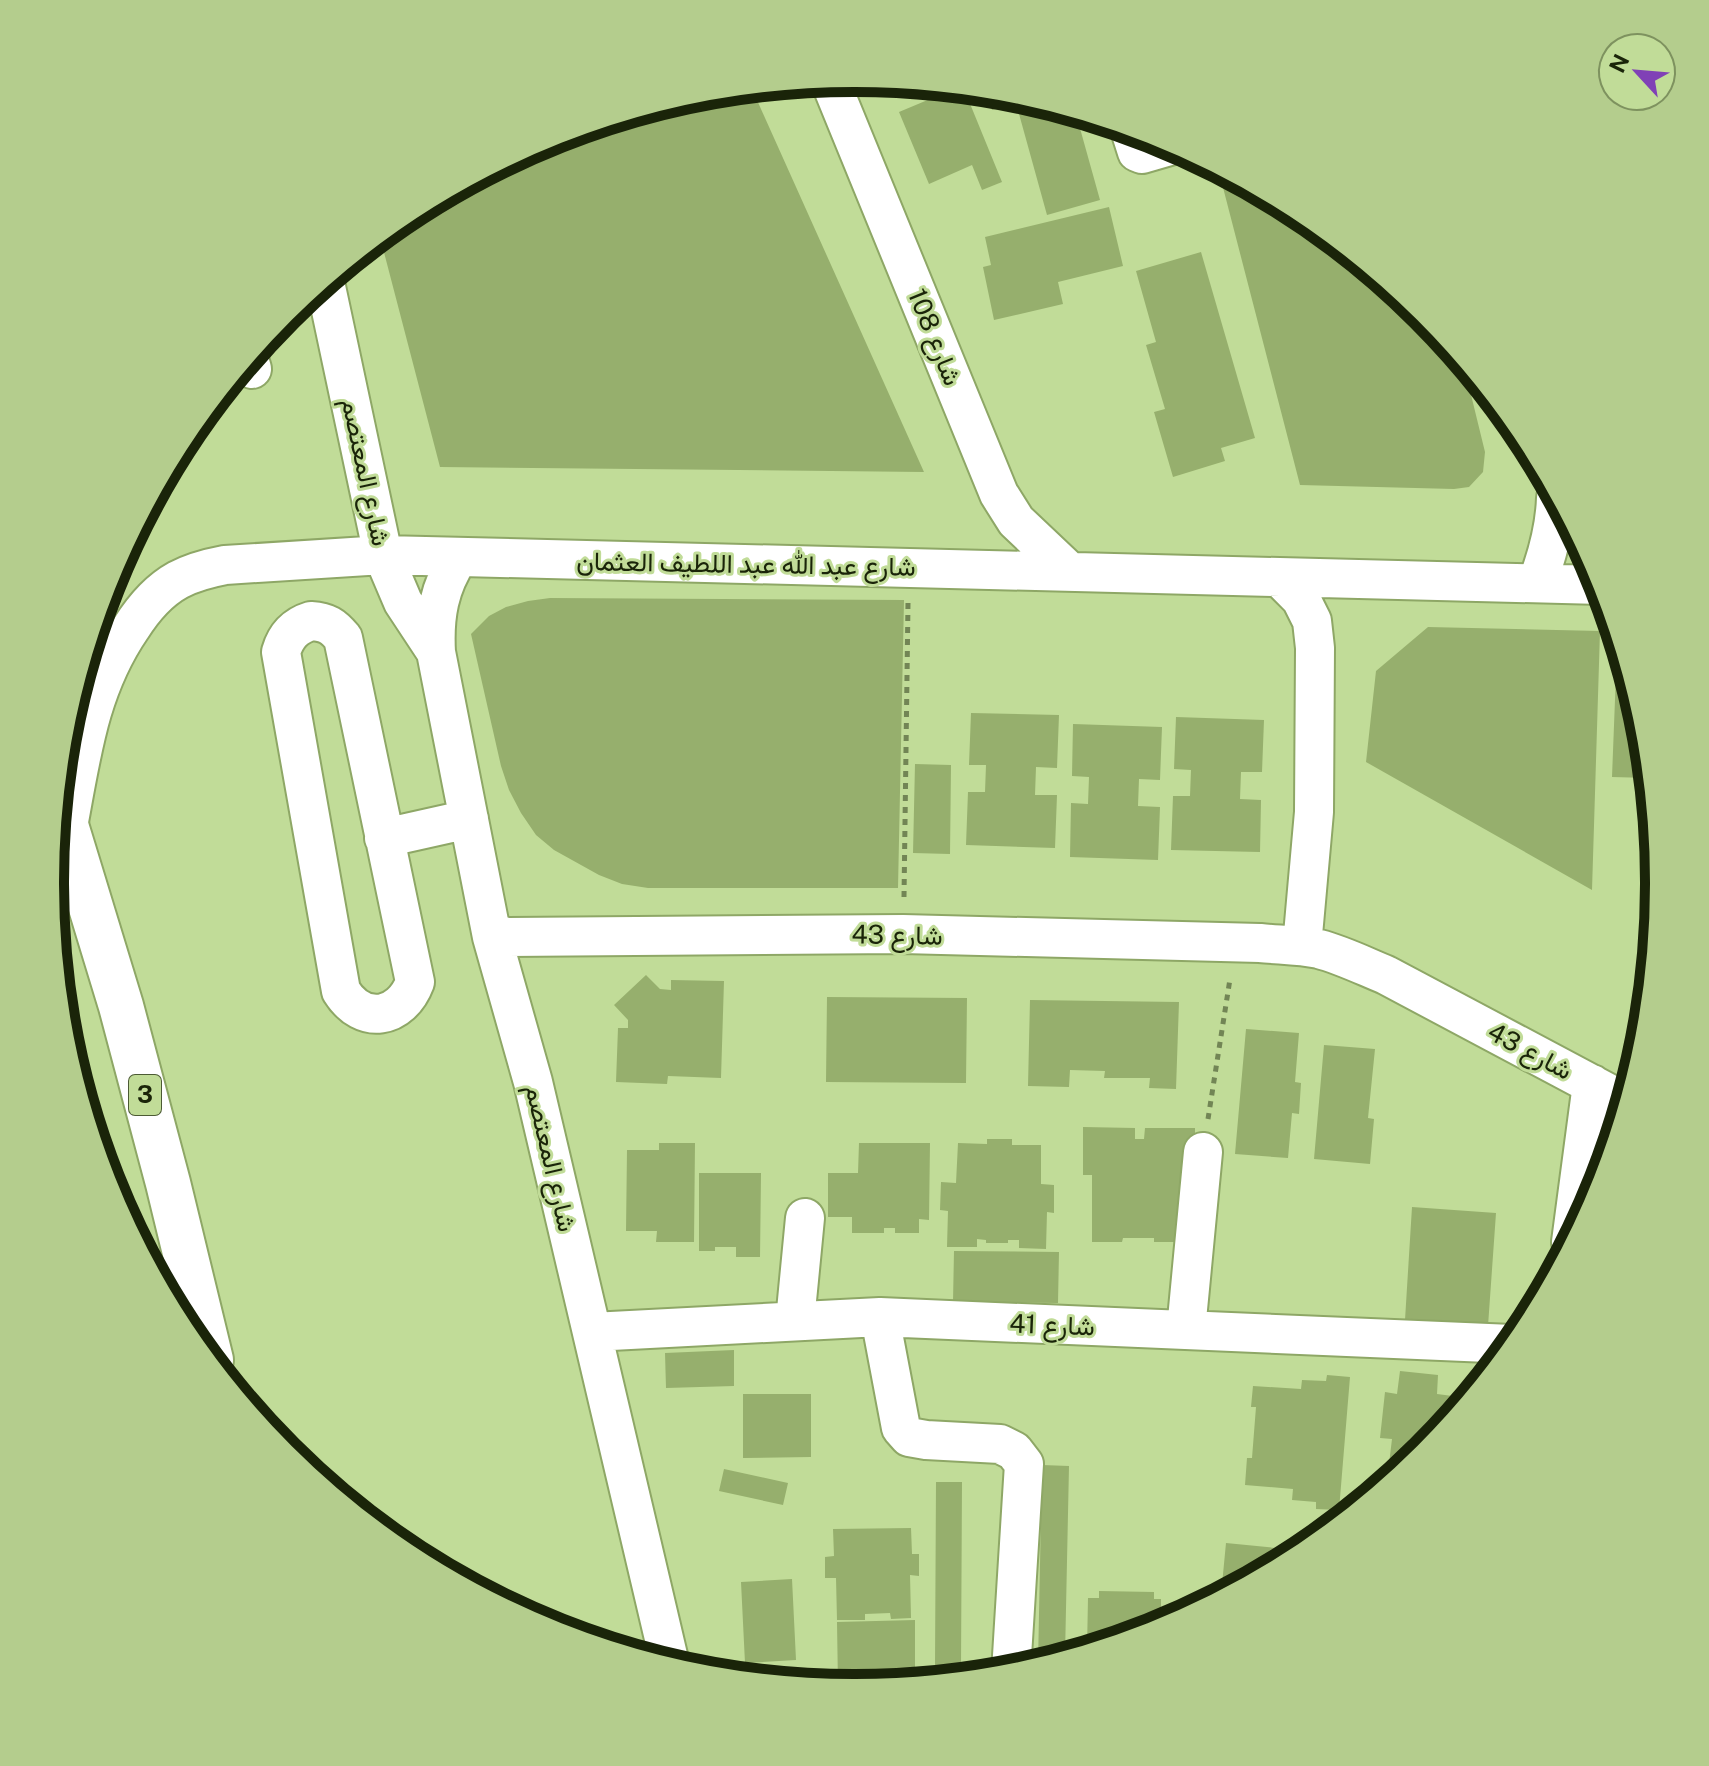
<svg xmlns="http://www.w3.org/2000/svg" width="1709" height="1766" viewBox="0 0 1709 1766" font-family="'Public Sans',Vazirmatn,sans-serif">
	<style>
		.building { fill: #96af6d }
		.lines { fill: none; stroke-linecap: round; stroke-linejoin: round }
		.minor-casing { stroke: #8ea766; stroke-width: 42 }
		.major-casing { stroke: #8ea766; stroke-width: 48 }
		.path { stroke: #728555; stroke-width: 5; stroke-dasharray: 6 6; stroke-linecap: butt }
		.minor { stroke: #fff; stroke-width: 38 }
		.major { stroke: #fff; stroke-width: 44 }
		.labels { text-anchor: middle; stroke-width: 6; stroke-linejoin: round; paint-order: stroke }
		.shield { fill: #c1dc98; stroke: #4c5b34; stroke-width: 2 }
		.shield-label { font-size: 24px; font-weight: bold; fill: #1a2409 }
		.street-label { font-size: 26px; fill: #1a2409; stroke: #c1dc98 }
		.rim { fill: none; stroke: #1a2409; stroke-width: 10 }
	</style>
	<rect width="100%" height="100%" fill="#c1dc98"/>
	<path class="building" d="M939,87L964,89L1002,182L982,190L972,165L929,184L899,112L942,94Z
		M752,89L924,472L440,467L380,237L408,214L547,140L698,94Z
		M987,92L1012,94L1076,114L1100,200L1047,215L1016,103L992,110Z
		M1221,171L1302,214L1424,314L1463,362L1485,452L1483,472L1469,487L1454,489L1300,485L1219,172Z
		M1109,207L1123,266L1058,282L1063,304L994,320L983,267L991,265L985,237Z
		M1201,252L1255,438L1221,448L1225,461L1173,477L1154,412L1165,409L1146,345L1156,342L1136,271Z
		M550,598L904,600L898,888H648L622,884L599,875L554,850L536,835L521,813L509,790L501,766L471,634L489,616L506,607L528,601Z
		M1428,627L1600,631L1592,890L1366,762L1376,671Z
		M1617,648H1620L1644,727L1649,778L1612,777Z
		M971,713L1059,715L1057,768L1036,767L1035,795H1057L1055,848L966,845L968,792H985L986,765H969Z
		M1176,717L1264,720L1262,772H1241L1240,799L1261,800L1260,852L1171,850L1173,796H1190L1191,770L1174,769Z
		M1073,724L1162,727L1160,780L1139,779L1138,806L1160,807L1158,860L1070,857L1071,803L1088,804L1089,777L1072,776Z
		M915,764L951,765L950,854L913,853Z
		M646,975L660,989L671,990V980L724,981L721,1078L668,1076L667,1084L616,1082L618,1028H628V1020L614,1005Z
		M827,997L967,998L966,1083L826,1082Z
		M1030,1000L1179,1002L1176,1089L1149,1088L1150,1078H1104L1105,1071L1070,1070L1069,1087L1028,1086Z
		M1246,1029L1299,1033L1295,1082L1301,1083L1299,1114L1292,1113L1288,1158L1235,1154Z
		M1324,1045L1375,1049L1368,1118L1374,1119L1370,1164L1314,1159Z
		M1083,1127L1135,1128V1139H1144L1145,1128H1195V1176L1182,1242H1154V1238H1123L1122,1242H1092V1175H1083Z
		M987,1139H1012V1145H1041V1184L1054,1185V1213L1047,1212L1046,1249L1019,1248V1240H1008V1243H986V1240L977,1239V1247H947L948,1211L940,1210L941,1182L956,1183L958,1143L987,1144Z
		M659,1143H695L694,1242H656L657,1231H626L627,1150H659Z
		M859,1143H930L929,1220L919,1219V1233H895V1228H884V1233H852V1217H828V1173H858Z
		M699,1173H761L760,1257H736V1247H715V1251H699Z
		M1412,1207L1496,1213L1488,1326L1405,1320Z
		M954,1251L1059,1252L1058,1303L953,1302Z
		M734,1350V1386L666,1388L665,1353Z
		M1400,1371L1438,1375L1437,1394L1468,1398L1423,1452L1406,1466L1389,1464L1392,1439L1380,1438L1385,1392L1397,1394Z
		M1327,1375L1350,1377L1339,1510L1316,1509V1502L1292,1500L1293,1489L1245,1485L1247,1458H1252L1256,1407H1251L1253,1386L1301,1389L1302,1380L1326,1381Z
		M743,1394H811V1457L743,1458Z
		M1042,1465L1069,1466L1065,1656L1038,1664Z
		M724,1469L788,1483L783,1505L719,1491Z
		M936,1482H962L961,1668L935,1667Z
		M911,1528L912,1554H919V1576L910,1575L911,1618L891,1619L890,1613L865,1614V1620H837L836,1578H825V1557L834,1556L833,1529Z
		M1226,1543L1296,1550L1295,1555L1221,1595Z
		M792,1579L796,1660L745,1663L741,1582Z
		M1099,1591L1154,1592V1599H1161V1627L1087,1649L1088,1598H1099Z
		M915,1620V1682L854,1687L838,1686L837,1622Z"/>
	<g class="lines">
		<g class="minor-casing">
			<path id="minor" d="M830,81L999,494L1016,521L1070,572
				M1130,130L1137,152L1142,154L1173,145
				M325,282L383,555L403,602L436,652
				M249,359L252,369
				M459,557C439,587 434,616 436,652L492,937L533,1082L670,1664
				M1279,577L1301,599L1312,621L1315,648L1314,812L1302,946
				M1537,583C1548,554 1555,528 1556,498
				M311,621C327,622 333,626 343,638L415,982C401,1019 363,1026 341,991L281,652C286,635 295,626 311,621Z
				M67,832C81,759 88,691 131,628C143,609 158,591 178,580C193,572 209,568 225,565L383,555L1601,585
				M384,838L469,819
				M492,937L903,934L1260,943C1280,945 1300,945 1319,949C1342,955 1364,966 1386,975L1625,1102
				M1571,1242L1592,1084
				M880,1317L901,1428L909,1437L926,1440L1000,1444L1014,1451L1024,1464L1011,1672
				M795,1321L805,1218
				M1186,1330L1203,1152
				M592,1332L880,1317L1512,1344"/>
		</g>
		<g class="major-casing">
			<path id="major" d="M58,799L121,1006L168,1183L211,1360"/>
		</g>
		<path class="path" d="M904,897L908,603
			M1208,1119L1230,979"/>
		<use href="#minor" class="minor"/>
		<use href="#major" class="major"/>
	</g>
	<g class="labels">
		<rect class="shield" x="129" y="1075" width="32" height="40" rx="6"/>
		<g class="shield-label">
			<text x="145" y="1103">3</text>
		</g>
		<g class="street-label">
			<text transform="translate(935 337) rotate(68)" y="9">شارع 108</text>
			<text transform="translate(366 472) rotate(78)" y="9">شارع المعتصم</text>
			<text transform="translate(746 564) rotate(1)" y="9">شارع عبد الله عبد اللطيف العثمان</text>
			<text transform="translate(897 935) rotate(1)" y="9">شارع 43</text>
			<text transform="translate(1530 1051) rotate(28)" y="9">شارع 43</text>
			<text transform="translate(551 1158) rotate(77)" y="9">شارع المعتصم</text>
			<text transform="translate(1052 1325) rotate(2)" y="9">شارع 41</text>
		</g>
	</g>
	<path d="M0 0H1709V1766H0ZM854 92H855A790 790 0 0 1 1645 882V884A790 790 0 0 1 855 1674H854A790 790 0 0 1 64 884V882A790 790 0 0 1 854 92Z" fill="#b4cd8d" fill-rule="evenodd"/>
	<path class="rim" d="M854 92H855A790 790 0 0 1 1645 882V884A790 790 0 0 1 855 1674H854A790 790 0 0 1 64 884V882A790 790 0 0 1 854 92Z"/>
	<g transform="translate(1637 72) rotate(296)"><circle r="38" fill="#c1dc98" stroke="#7e925f" stroke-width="2"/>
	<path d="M0-6L14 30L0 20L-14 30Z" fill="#8041b6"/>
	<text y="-12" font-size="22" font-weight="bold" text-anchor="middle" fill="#1a2409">N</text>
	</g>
</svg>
